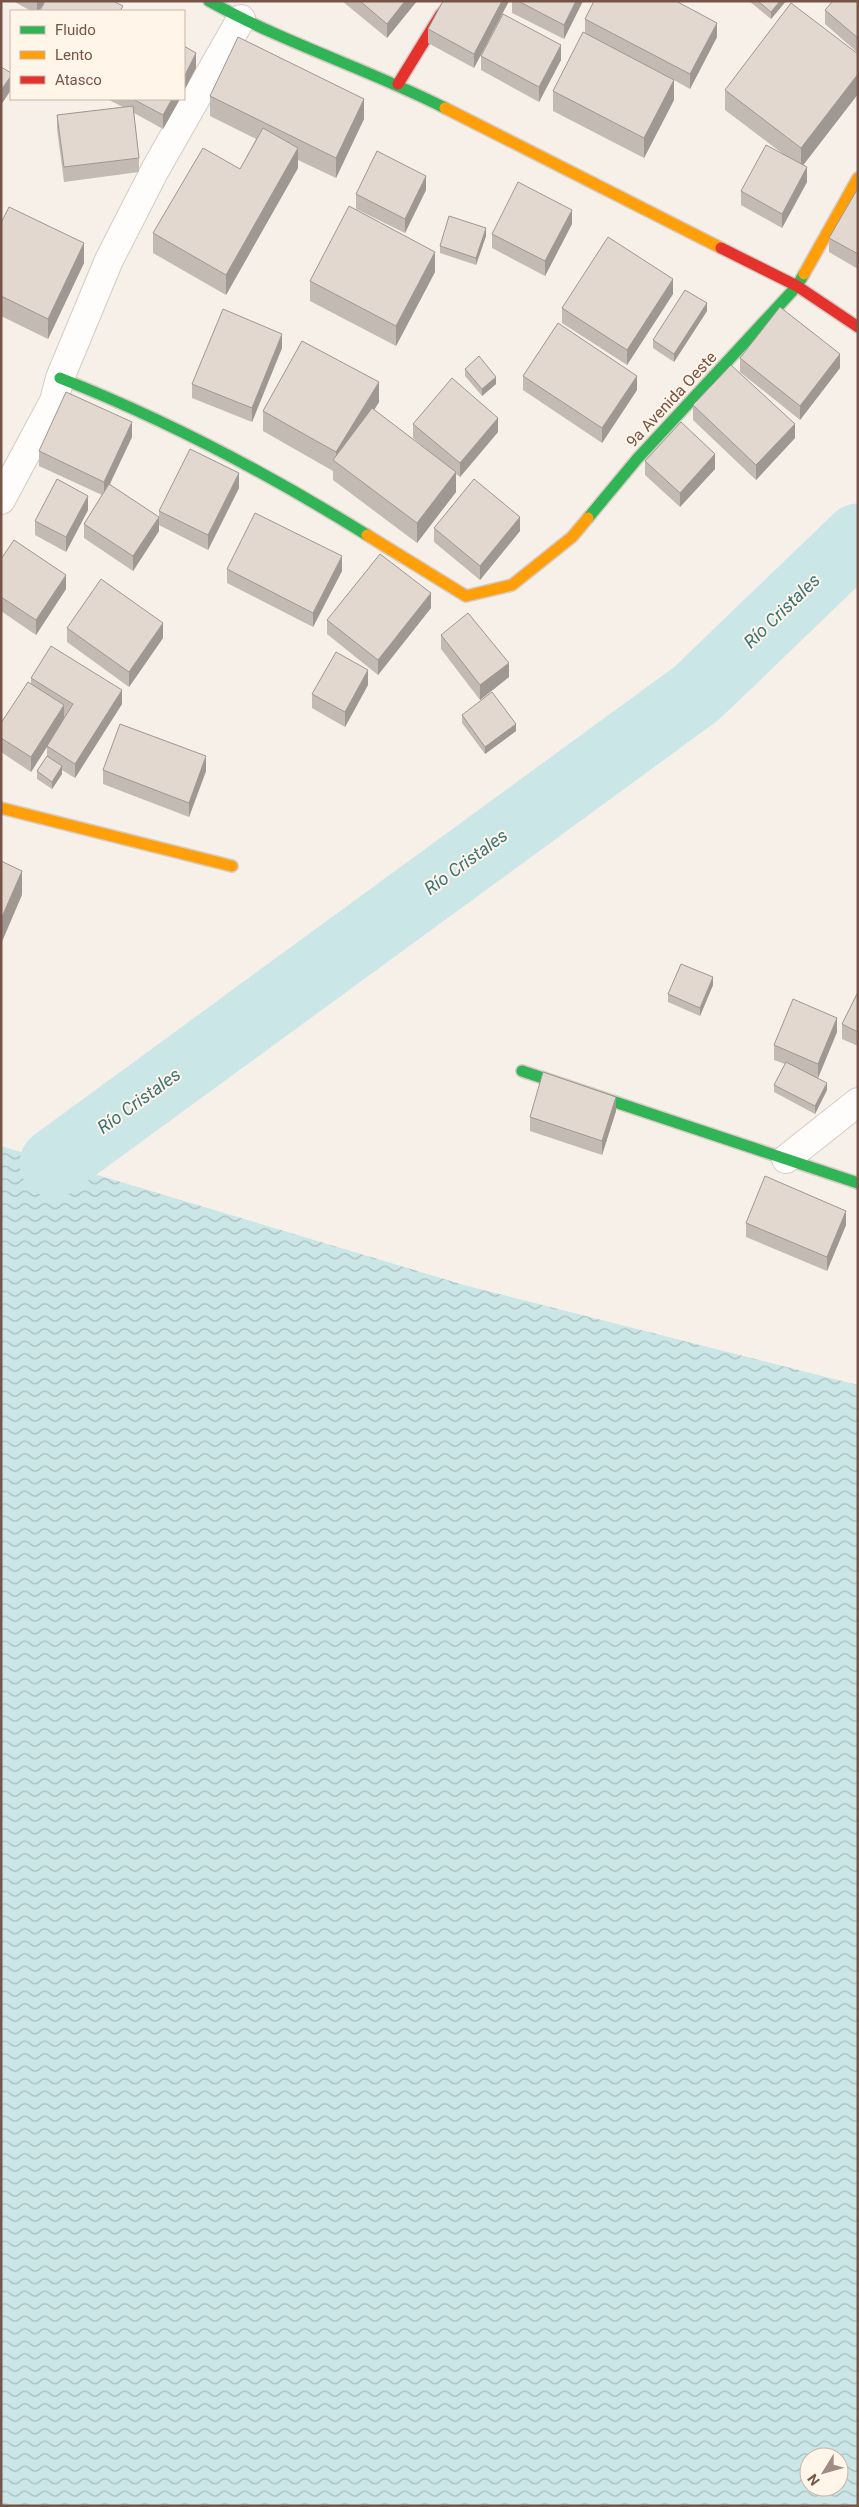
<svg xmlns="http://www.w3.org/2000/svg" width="859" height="2507" viewBox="0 0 859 2507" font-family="Roboto,sans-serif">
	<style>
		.water { fill: url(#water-waves); fill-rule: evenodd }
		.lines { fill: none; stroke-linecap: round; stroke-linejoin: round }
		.river { stroke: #cae6e7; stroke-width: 69 }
		.street-casing { stroke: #d5cbc5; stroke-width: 30 }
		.fast-casing { stroke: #d6cbc4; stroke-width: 14 }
		.slow-casing { stroke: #d6cbc4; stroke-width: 14 }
		.jam-casing { stroke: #d6cbc4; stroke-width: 14 }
		.street { stroke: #fefdfc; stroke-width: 28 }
		.fast { stroke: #30b455; stroke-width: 11 }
		.slow { stroke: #ff9f0a; stroke-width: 11 }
		.jam { stroke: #e5322d; stroke-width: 11 }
		.wall { fill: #c3bab3 }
		.shaded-wall { fill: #9f9792 }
		.building { fill: #e3d8d0; stroke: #9f9792 }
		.labels { text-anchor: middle; stroke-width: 4; stroke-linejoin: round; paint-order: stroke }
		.street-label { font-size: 16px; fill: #755548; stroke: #fff5e8 }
		.water-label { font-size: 18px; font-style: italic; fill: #3b747b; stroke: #fff5e8 }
	</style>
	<defs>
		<pattern id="water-waves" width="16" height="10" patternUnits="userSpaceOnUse" patternTransform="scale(1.25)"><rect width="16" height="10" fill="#cae6e7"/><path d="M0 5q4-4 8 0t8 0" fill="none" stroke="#a9bdbd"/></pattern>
	</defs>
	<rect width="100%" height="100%" fill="#f7f0e8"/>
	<path class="water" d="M1,1146L464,1285L858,1385V2506H1ZM809,2457H839V2487H809Z"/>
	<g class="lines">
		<path class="river" d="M54,1163L697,693L858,538"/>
		<g class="street-casing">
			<path id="street" d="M1,500L54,401L60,378L109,260L155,170L241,19
				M786,1159L858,1102"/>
		</g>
		<g class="fast-casing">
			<path id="fast" d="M209,1C284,43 368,69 445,108
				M60,378C167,420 269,474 367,535
				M588,518L637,459L797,286L804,274
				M522,1071L858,1183"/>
		</g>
		<g class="slow-casing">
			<path id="slow" d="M445,108L721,248
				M804,274L858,178
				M367,535L466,596L512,585L572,537L588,518
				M1,808L232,866"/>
		</g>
		<g class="jam-casing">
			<path id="jam" d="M398,84L441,14L453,1
				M721,248L797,286L858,327"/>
		</g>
		<use href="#street" class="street"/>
		<use href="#fast" class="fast"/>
		<use href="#slow" class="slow"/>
		<use href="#jam" class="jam"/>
	</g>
	<path class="wall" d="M13,1H45L39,11H31Z
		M342,1H417L387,38Z
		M509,1L474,68L428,43V29Z
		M512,1H583L564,39L512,13Z
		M749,1H786L771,19Z
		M858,1V53L825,24V10Z
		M585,19L717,37L690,89L674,80V100L644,158L553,111V91L585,33Z
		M858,54V94L803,165L807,182L782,228L741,205V191L783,154L725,110V90Z
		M481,56L561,60L539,102L481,70Z
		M210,96L364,119L336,178L298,160V168L226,295L153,253V233L240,169L256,139L210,116Z
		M107,99H180L163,129L134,113L139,158V172L64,182L57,129V115L123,107Z
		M858,188V269L829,252V238Z
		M426,190L405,233L356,209V194Z
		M1,223L84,263L48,339L1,316Z
		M572,224L545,276L492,248V234Z
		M486,236L476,265L440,253V246Z
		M435,272L396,346L310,301V281Z
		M673,294L627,365L562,323V308Z
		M707,311L674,362L653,348V340Z
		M282,348L252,422L192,398V384Z
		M740,358L840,368L800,420L740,372Z
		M465,369L496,384L482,396L465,376Z
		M523,376L637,390L602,443L523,390Z
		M379,402L374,410L433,455L413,438V424L498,432L460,477L456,474V492L417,543L333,480V471L263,431V411Z
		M693,405L795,438L756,480L693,420Z
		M132,437L110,484L159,531L133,571L84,538V524L102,495L39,466V451Z
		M645,461L715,469L680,507L645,475Z
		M239,488L208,550L159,525V511Z
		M88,510L66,552L35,535V521Z
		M434,528L520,531L480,580L434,542Z
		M1,559L66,589L36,635L1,611Z
		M227,569L342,571L313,627L227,583Z
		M431,608L378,675L327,634V620Z
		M67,628L163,638L129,687L67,642Z
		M441,635L509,677L480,700L441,649Z
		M31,678L122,704L75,778L62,770V774L52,789L37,779V771L47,757V747L31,772L1,752V723L31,684Z
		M368,685L345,727L312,708V694Z
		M462,715L516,731L485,754L462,723Z
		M103,770L206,771L189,817L103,784Z
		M713,985L700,1016L668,1002V994Z
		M858,992V1046L842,1039V1024Z
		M837,1032L818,1078L827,1090L815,1114L774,1092V1085L785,1064L774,1060V1045Z
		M616,1111L602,1155L530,1131V1117Z
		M746,1223L846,1225L827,1271L746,1237Z"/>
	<path class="shaded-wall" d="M37,1H45L39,11H37Z
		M405,1H417L387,38V24Z
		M502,1H509L474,68V54Z
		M576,1H583L564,39V25Z
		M780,1H786L771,19V12Z
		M717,23V37L690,89V74Z
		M561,45V60L539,102V87Z
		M196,53V68L184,91V77Z
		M858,74V94L801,168V148Z
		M11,76V90L1,105V90Z
		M674,80V100L644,158V138Z
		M172,99H180L163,129V115Z
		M364,99V119L336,178V158Z
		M298,148V168L226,295V275Z
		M807,167V182L782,228V214Z
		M426,176V190L405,233V219Z
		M572,210V224L545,276V261Z
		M486,228V236L476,265V258Z
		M84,243V263L48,339V319Z
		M435,252V272L396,346V326Z
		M673,279V294L627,365V350Z
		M707,303V311L674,362V354Z
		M282,334V348L252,422V408Z
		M840,354V368L800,420V406Z
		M637,376V390L602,443V428Z
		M496,377V384L482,396V389Z
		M379,382V402L340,465L336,461V452Z
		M498,418V432L460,477V463Z
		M132,422V437L104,496V482Z
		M795,424V438L756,480V465Z
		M715,454V469L680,507V493Z
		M456,472V492L417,543V523Z
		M239,473V488L208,550V535Z
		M88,496V510L66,552V537Z
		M159,517V531L133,571V556Z
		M520,517V531L480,580V566Z
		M342,556V571L313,627V613Z
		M66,575V589L36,635V620Z
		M431,593V608L378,675V660Z
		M163,623V638L129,687V672Z
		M509,663V677L480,700V685Z
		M368,670V685L345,727V712Z
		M122,690V704L75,778V764Z
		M64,705V720L31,772V757Z
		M516,724V731L485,754V747Z
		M206,756V771L189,817V803Z
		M62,766V774L52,789V782Z
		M22,871V895L1,944V919Z
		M713,977V985L700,1016V1008Z
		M837,1018V1032L818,1078V1064Z
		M827,1083V1090L815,1114V1106Z
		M616,1097V1111L602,1155V1141Z
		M846,1211V1225L827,1271V1257Z"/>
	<path class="building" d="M45,1H113L123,6L120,11H40Z
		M360,1H405L387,24Z
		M443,1H502L474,54L428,29Z
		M518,1H576L564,25Z
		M594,1H676L717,23L690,74L585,19Z
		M758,1H780L771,12Z
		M833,1H858V38L825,10Z
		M791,3L858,54V74L801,148L725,90Z
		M503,14L561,45L539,87L481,56Z
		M583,32L674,80L644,138L553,91Z
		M238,37L364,99L336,158L210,96Z
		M184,46L196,53L184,77Z
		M1,67L11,73V76L1,90Z
		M133,99H172L163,115Z
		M133,106L139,158L64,167L57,115Z
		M263,128L298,148L226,275L153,233L203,148L240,169Z
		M766,145L807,167L782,214L741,191Z
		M377,151L426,176L405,219L356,194Z
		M518,182L572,210L545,261L492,234Z
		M858,188V254L829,238Z
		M349,206L435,252L396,326L310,281Z
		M9,207L84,243L48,319L1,296V223Z
		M449,216L486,228L476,258L440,246Z
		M608,237L673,279L627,350L562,308Z
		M685,290L707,303L674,354L653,340Z
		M780,307L840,354L800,406L740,358Z
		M223,309L282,334L252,408L192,384Z
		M558,323L637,376L602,428L523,376Z
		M302,341L379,382L336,452L263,411Z
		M479,356L496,377L482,389L465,369Z
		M731,365L795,424L756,465L693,405Z
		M452,378L498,418L460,463L413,424Z
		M66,392L132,422L104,482L39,451Z
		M372,408L456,472L417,523L333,460Z
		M681,422L715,454L680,493L645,461Z
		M190,449L239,473L208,535L159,511Z
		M57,479L88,496L66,537L35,521Z
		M474,479L520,517L480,566L434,528Z
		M109,484L159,517L133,556L84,524Z
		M255,513L342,556L313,613L227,569Z
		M14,540L66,575L36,620L1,597V559Z
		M380,554L431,593L378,660L327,620Z
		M101,579L163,623L129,672L67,628Z
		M468,613L509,663L480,685L441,635Z
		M51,646L122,690L75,764L47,746L73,704L31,678Z
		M336,652L368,670L345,712L312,694Z
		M28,682L64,705L31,757L1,738V723Z
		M492,692L516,724L485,747L462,715Z
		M120,724L206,756L189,803L103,770Z
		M47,756L62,766L52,782L37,771Z
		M1,861L22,871L1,919Z
		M681,964L713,977L700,1008L668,994Z
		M858,992V1032L842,1024Z
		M793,999L837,1018L818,1064L774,1045Z
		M786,1062L827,1083L815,1106L774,1085Z
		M543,1072L616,1097L602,1141L530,1117Z
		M765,1176L846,1211L827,1257L746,1223Z"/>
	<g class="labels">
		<g class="street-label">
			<text transform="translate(671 399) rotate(-47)" y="6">9a Avenida Oeste</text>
		</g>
		<g class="water-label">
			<text transform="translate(782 611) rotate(-44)" y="6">Río Cristales</text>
			<text transform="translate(466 862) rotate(-36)" y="6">Río Cristales</text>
			<text transform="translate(139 1101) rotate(-36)" y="6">Río Cristales</text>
		</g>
	</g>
	<rect width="859" height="2507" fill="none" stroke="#755548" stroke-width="5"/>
	<rect x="10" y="10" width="175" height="90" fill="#fff5e8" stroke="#c8b5a8"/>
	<rect x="20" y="26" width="25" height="8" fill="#30b455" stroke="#c8b5a8"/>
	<text x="55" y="35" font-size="15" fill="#755548">Fluido</text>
	<rect x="20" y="51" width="25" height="8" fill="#ff9f0a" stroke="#c8b5a8"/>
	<text x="55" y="60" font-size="15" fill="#755548">Lento</text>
	<rect x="20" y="76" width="25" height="8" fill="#e5322d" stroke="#c8b5a8"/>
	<text x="55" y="85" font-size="15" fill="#755548">Atasco</text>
	<g transform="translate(824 2472) rotate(233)"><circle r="24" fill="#fff5e8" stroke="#c8b5a8"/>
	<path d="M0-4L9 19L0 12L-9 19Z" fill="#a28b80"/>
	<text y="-8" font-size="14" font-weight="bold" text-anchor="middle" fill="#755548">N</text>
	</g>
</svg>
